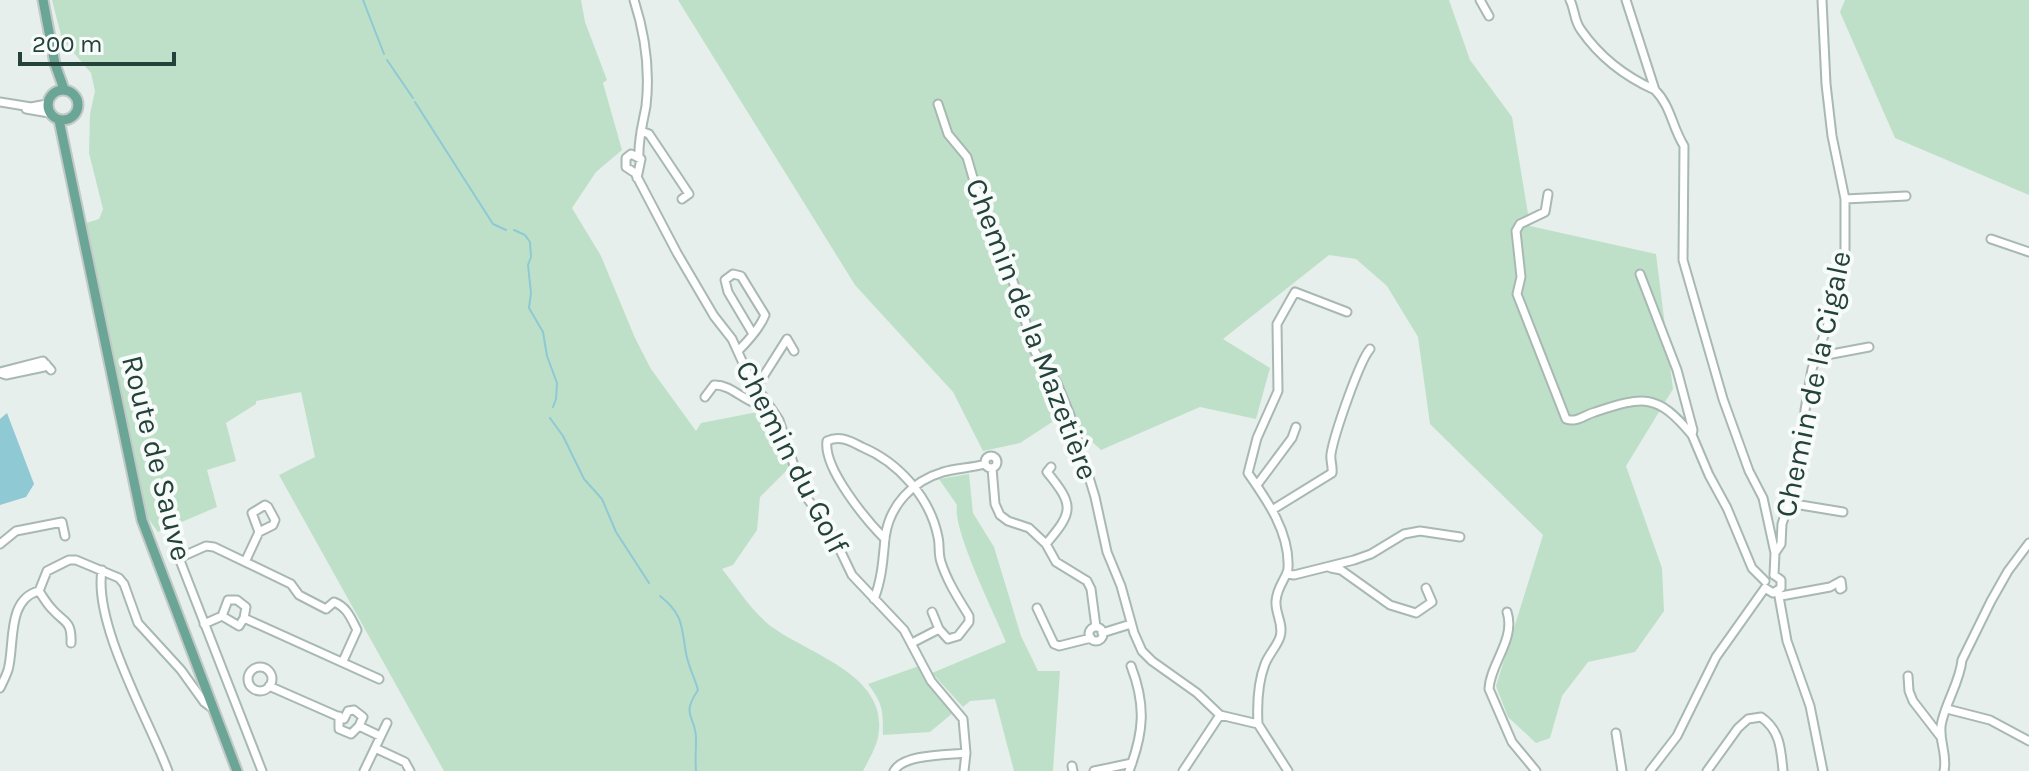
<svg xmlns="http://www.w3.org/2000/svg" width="2029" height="771" viewBox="0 0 2029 771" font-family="Karla,sans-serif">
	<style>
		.green { fill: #bfe0c8 }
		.water { fill: #8ec9d4 }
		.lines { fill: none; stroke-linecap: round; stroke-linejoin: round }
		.stream { stroke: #8ec9d4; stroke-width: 2 }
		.minor-casing { stroke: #a8b8b2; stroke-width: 11 }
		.major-casing { stroke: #c2cac8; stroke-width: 13 }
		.minor { stroke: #fff; stroke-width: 7 }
		.major { stroke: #6aa596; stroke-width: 9 }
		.labels { text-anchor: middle; stroke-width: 8; stroke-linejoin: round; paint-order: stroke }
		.street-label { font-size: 30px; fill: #24423a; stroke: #f7fbf9 }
	</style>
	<rect width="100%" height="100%" fill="#e6efeb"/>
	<path class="green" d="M52,0H581L585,22L607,80L603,83L622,150L596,172L572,208L601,256L635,338L651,369L696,431L701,423L768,410L777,423L789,468L760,497L757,530L733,565L722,569C738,589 754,615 775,629C814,656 890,677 878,737C876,748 868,761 863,771H444L279,475L315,457L301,392L256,401V404L226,423L236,461L207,470L217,507L158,532L144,513L83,224L99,219L103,209L89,153L90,114L95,91L91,73L62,39Z
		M678,0H1449L1470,60L1512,117L1530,226L1656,254L1673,389L1626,466L1662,568L1664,611L1635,652L1588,662L1562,696L1550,738L1536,743L1508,717L1496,686L1543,535L1430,424L1418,337L1387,286L1356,259L1329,255L1223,339L1270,368L1256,419L1200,407L1101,450L1063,415L1020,443L983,451L953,392L855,285Z
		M1845,0H2029V195L1895,138L1840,12Z
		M969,474L973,513L994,547L1021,636L1038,671H1060L1053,771H1014L995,699L970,701L963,707L932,673L1006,642C995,614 952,530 957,505L939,479Z
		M919,666L934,692L954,712L930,732L883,735C883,710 883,704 868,684Z"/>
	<path class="water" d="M7,413L34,484L26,497L0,505V419Z"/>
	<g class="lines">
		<path class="stream" d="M363,0L384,54
			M387,60L413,98
			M415,102L493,224L506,230
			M514,230L525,235L530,242L531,257L528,265L531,293L529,308L543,332L547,356L557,383L556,399L553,407
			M550,418L563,436L584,479L602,499L616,532L649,583
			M660,596C684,615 681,626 686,653C688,666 695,678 698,690C680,717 696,715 696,739C696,750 695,759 696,771"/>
		<g class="minor-casing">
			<path id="minor" d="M634,0C645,34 650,71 646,106C643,123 638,139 639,157
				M1480,0L1489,16
				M1570,0C1575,10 1574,21 1581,30C1599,56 1626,77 1655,90
				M1626,0L1655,90C1671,106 1672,127 1684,146L1683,260L1723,399L1749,471L1763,498L1775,553
				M0,102L31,107L47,104
				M938,104L948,134L967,157L984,216L1012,278L1035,352L1057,383L1070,415L1095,497L1107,552L1121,586L1134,633L1142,651L1152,661L1197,693L1220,715L1258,724L1288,771
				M26,109L49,113
				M641,131L649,134L689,194L682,199
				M637,178L641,159L631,154L626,158V167L635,173L677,253L714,316L732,339L748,374L779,420L803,493L829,527L852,575L904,630L931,681L963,719L966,753L964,771
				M1548,194L1545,212L1520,224L1516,231L1521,277L1517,294L1566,419C1577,423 1584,415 1595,412C1644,396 1657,393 1692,435
				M1845,199L1906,196
				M1991,239L2029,252
				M1640,274L1677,370L1693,430L1692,435L1709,475L1727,508L1752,568L1765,581
				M738,351C748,341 760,328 765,315L741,276L733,274L725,280L728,292L753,334
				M1816,357L1869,347
				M0,372L43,361L51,370
				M0,373L6,375L44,367L46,364
				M756,388L787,339L794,351
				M705,397L714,385C734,384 749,409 767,403
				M985 462a6 6 0 1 1 12 0a6 6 0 1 1-12 0Z
				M992,468L995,504L1000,515L1008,521L1029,528L1046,544L1056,562L1087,581L1091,589L1096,627
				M1257,485L1292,438L1296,427
				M1788,503L1843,512
				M1272,510L1332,473C1333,466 1330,461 1331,454C1334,435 1359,362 1370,349
				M885,539C866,520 823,468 827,441C840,435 850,441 862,447C898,462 930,497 938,537C940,545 938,553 941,562C947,581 958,598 969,616V622L958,636L948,639L939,629
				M0,544L16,531L62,522L65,536
				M1046,544C1073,512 1075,506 1047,472L1051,467
				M245,562L259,532L273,525L275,520L268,507L265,505L252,513L259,532
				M1331,568L1341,570L1390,605L1416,613L1432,602L1426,588
				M102,570C93,624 148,718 168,771
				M1287,574L1294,575L1354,560L1371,554L1404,534L1420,531L1460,537
				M1774,575L1775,553L1781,544L1782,524L1803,461L1805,410L1812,369L1839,293L1845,252V199L1832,136L1826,84L1822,0
				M1765,588L1773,593L1781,588V580L1774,575
				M39,591C43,597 47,604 52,609C64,623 72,620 71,643
				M1778,591L1787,641L1810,706L1823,771
				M1781,596L1830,587L1841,581L1842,588L1840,589
				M874,599C882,579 883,559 885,538C889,506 912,481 943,472C956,468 971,468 985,464
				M1037,608L1054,644L1059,646L1091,638
				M1507,612C1516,639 1490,664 1489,689L1512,742L1536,771
				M222,616L239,626L244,618L379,679
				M204,624L222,616L228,600H237L246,607L244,618
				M1089 634a7 7 0 1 1 14 0a7 7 0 1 1-14 0Z
				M1102,633L1131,624
				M912,643L939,629L932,612
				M248 679a12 12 0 1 1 24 0a12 12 0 1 1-24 0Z
				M1908,676L1909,691L1913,701L1940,736
				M269,686L344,719L348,711L354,710L363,717L359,726L380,736
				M0,688C3,682 6,676 8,670C15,646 6,599 39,591L47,571L69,560H76L119,578L124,584L138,623L181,670L204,702L212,708
				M1947,709L1990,720L2029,741
				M339,716V729L351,734L359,726
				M1258,724C1257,705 1258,682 1265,664C1269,654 1277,646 1280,637C1284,624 1275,614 1276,601C1277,586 1288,576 1288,568C1290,533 1267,500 1248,473L1257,438L1278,391L1277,324L1295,292L1347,312
				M1616,733L1622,771
				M375,748L405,762L410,771
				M1072,766L1073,771
				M262,771L179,558L206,546L214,547L291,584L299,595L326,609L334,602C347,607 351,618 357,630L343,661
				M364,771L387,723
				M894,771C903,754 947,755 966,753
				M1094,771L1132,763
				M1129,771C1144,732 1146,705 1131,666
				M1183,771L1220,715
				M1650,771L1677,736L1716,657L1765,588
				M1707,771L1738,728L1748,719L1761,717C1780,730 1781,749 1783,771
				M1944,771C1948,753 1937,738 1942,721C1947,700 1960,681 1962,660L1991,601L2008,571L2029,543"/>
		</g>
		<g class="major-casing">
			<path id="major" d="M43,0L55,64L64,89
				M48 105a15 15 0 1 1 30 0a15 15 0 1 1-30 0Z
				M59,120L142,520L237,771"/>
		</g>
		<use href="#minor" class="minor"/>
		<use href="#major" class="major"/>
	</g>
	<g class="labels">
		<g class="street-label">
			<text transform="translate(1032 329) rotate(69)" y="10">Chemin de la Mazetière</text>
			<text transform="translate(1813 384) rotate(-78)" y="10">Chemin de la Cigale</text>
			<text transform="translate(792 457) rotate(63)" y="10">Chemin du Golf</text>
			<text transform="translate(157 458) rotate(76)" y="10">Route de Sauve</text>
		</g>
	</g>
	<path d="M20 52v12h154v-12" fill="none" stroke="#24423a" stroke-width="4"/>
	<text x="32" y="52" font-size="24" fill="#24423a" stroke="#f7fbf9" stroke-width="6" paint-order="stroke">200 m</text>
</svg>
